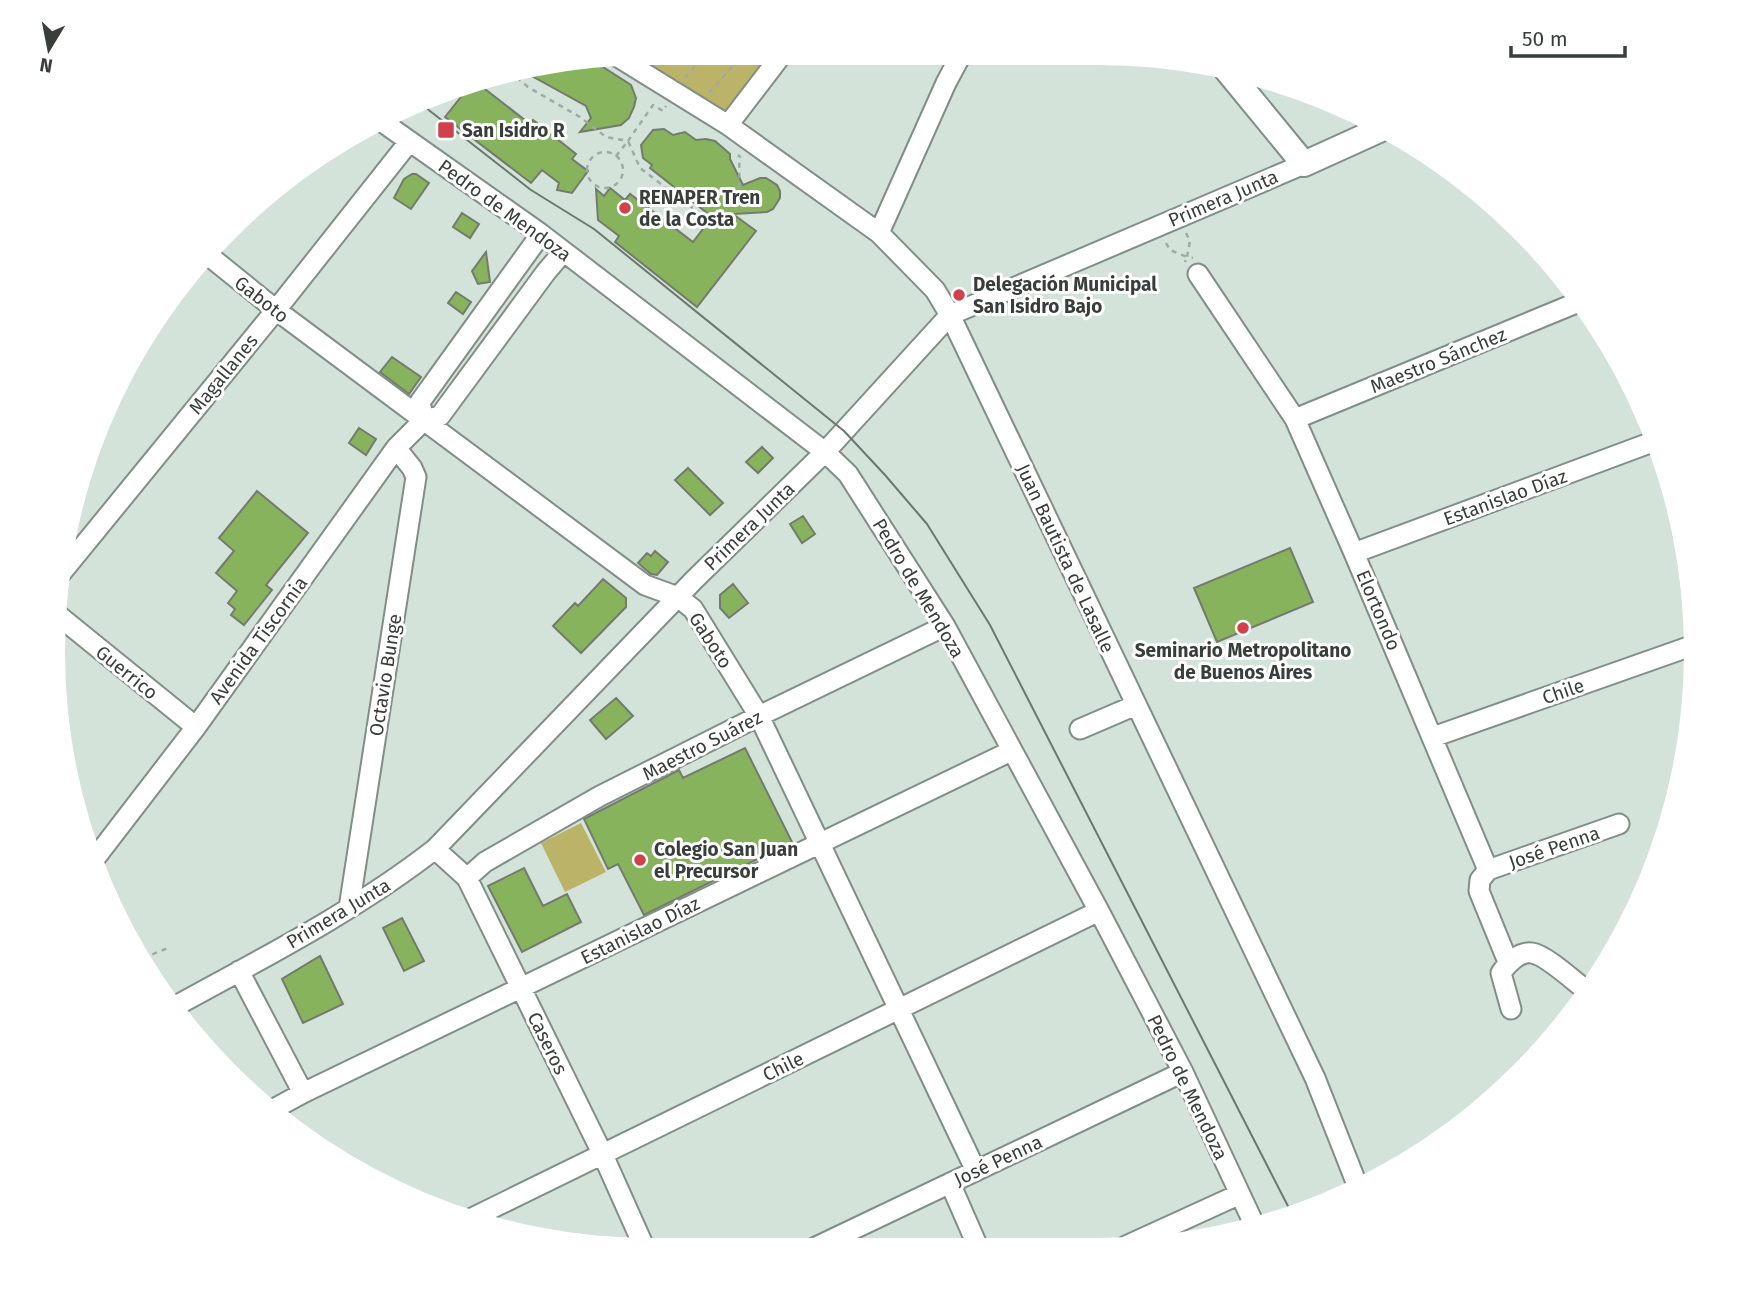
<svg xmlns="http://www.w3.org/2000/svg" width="1749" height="1303" viewBox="0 0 1749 1303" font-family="'Fira Sans',sans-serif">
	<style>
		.green { fill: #bbb367 }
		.building { fill: #87b35d; stroke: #747b6e; stroke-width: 2 }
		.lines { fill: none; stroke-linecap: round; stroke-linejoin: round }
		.minor-casing { stroke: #808f86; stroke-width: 23 }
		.major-casing { stroke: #808f86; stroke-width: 28 }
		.path { stroke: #9eaaa3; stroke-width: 2.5; stroke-dasharray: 5 5; stroke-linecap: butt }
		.minor { stroke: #fff; stroke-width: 19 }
		.major { stroke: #fff; stroke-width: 24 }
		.tram { stroke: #6c7770; stroke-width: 2 }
		.poi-dot { fill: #d1414c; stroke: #fff; stroke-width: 2.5 }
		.labels { text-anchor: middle; stroke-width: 6; stroke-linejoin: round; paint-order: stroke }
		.poi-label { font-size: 19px; font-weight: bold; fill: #383f3b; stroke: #fff; text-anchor: start }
		.street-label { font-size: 19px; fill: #383f3b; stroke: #fff }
	</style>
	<rect width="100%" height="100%" fill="#d3e3d9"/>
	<path class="green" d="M652,53H774L726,116L631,55Z
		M581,823L606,872L565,892L541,843Z"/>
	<path class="building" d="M592,60L631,85L636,98L634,107L629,118L621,125L580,132L591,118L586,106L521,70Z
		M476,82L530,124L533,120L576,154L572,159L588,171L572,193L557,190L559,183L542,170L531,183L445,117L472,83Z
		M664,129L673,135L685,132L696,140L706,139L715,141L730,154V159L743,185L760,178H766L777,185L780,191V198L773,209L767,212L733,214L756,231L697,307L615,242L619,236L598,220L596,189L604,196L610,188L625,200L630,194L693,242L712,217L650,168L652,165L643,158L641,145L653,130Z
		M412,174H416L429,183L411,209L394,198L404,179Z
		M462,213L479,224L470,238L453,227Z
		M486,252L490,282L478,284L472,271Z
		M456,292L471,302L463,314L448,303Z
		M392,357L421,377L409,394L380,372Z
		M359,428L376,439L366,455L349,443Z
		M762,447L773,458L758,473L746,462Z
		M688,468L723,503L710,515L675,480Z
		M257,491L308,533L266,585L272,590L244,625L231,615L235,609L228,603L237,591L216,573L234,551L219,538Z
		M803,516L815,534L802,543L790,524Z
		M1290,548L1313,602L1217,642L1194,588Z
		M655,551L668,562L657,575L651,574L638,563L647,553L651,556Z
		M603,579L626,598V607L581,653L553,626L575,603L578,606Z
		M733,584L748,603L729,618L720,608V595Z
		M616,698L633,716L606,739L590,720Z
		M745,748L792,842L644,915L618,864L608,869L584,819L679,770L683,778Z
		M524,868L543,906L567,894L581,922L522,952L488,886Z
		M402,918L424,961L404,971L383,928Z
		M320,956L343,1004L303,1023L282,979Z"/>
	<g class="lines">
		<g class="minor-casing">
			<path id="minor" d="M618,57L728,125L879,233L935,290L950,315L1315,1078L1358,1187
				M381,121L541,234L825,452L848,474L945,626L1099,911L1183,1072L1254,1224
				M728,125L783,53
				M879,233L946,83L962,53
				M208,255L276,310L645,585L678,597L693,609L759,716L976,1171
				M1198,274L1295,419L1354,553L1488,870L1480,880L1479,891L1508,962
				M1295,419L1581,301
				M424,420L420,402L541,234
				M1354,553L1655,441
				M62,572L276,310L409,142
				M59,616L196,727
				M1080,729L1136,705
				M1433,737L1694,645
				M435,849L467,878L603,1155L645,1249
				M93,861L196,727L396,448L424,420L440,416L546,272L563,252
				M1488,870L1619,824
				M467,878L485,862L600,796L759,716L945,626
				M349,908L416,477L412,468L396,448
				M239,971L303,1093
				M172,1008C261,959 354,912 435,849L694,580L825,452L950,315L1304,164
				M1511,1009L1501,973C1507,964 1519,951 1532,953C1546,955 1575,982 1587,991
				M270,1111L303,1093L1011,751
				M950,1183L978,1247
				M468,1220L1099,911
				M1126,1246L1240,1194
				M814,1248L1183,1072"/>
		</g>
		<g class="major-casing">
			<path id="major" d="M1226,69L1304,164L1379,130"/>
		</g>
		<path class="path" d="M659,61L665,53
			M509,71L528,87L580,117L606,137L628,141L653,105L663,111L666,106
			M685,78L705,53
			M709,93L738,60L742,53
			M587 170a18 18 0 1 1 36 0a18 18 0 1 1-36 0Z
			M616,156L628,141L640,168L707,219
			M729,205C745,182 737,181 740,157L738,155
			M1186,233L1190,241L1187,257L1193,258
			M1166,243L1170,250L1187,257L1185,262
			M149,956L150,970
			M143,958L168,948"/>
		<use href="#minor" class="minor"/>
		<use href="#major" class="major"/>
		<path class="tram" d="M421,104L531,190L594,229L844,431L885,475L927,524L990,625L1292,1214"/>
	</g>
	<g class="poi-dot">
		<rect x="437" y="121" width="18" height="18" rx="3.5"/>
		<circle cx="625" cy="208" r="7"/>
		<circle cx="959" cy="295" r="7"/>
		<circle cx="1243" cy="628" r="7"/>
		<circle cx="640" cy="860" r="7"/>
	</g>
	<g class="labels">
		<g class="poi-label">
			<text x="462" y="137">San Isidro R</text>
			<text x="639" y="204">RENAPER Tren<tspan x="639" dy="22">de la Costa</tspan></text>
			<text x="973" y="291">Delegación Municipal<tspan x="973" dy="22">San Isidro Bajo</tspan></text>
			<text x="1243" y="657" text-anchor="middle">Seminario Metropolitano<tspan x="1243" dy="22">de Buenos Aires</tspan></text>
			<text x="654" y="856">Colegio San Juan<tspan x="654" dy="22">el Precursor</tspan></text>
		</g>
		<g class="street-label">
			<text transform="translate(1223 198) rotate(-23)" y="7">Primera Junta</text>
			<text transform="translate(505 210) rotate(36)" y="7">Pedro de Mendoza</text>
			<text transform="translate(262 299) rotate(38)" y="7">Gaboto</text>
			<text transform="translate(1438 360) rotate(-22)" y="7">Maestro Sánchez</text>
			<text transform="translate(223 374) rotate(-51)" y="7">Magallanes</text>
			<text transform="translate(1505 497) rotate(-20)" y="7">Estanislao Díaz</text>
			<text transform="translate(749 526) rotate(-44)" y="7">Primera Junta</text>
			<text transform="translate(1066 558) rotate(65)" y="7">Juan Bautista de Lasalle</text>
			<text transform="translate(919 588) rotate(59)" y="7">Pedro de Mendoza</text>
			<text transform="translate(1379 610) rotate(67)" y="7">Elortondo</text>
			<text transform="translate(258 640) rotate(-54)" y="7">Avenida Tiscornia</text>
			<text transform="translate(711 640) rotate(57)" y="7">Gaboto</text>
			<text transform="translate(127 672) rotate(39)" y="7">Guerrico</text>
			<text transform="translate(385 675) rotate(-81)" y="7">Octavio Bunge</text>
			<text transform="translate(1563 691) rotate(-19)" y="7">Chile</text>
			<text transform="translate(702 745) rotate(-27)" y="7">Maestro Suárez</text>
			<text transform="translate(1554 847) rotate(-19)" y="7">José Penna</text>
			<text transform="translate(338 913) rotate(-31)" y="7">Primera Junta</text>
			<text transform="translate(640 930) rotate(-26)" y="7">Estanislao Díaz</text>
			<text transform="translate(548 1043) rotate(64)" y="7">Caseros</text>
			<text transform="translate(783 1066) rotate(-26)" y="7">Chile</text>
			<text transform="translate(1188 1087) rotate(64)" y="7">Pedro de Mendoza</text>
			<text transform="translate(998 1160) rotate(-25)" y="7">José Penna</text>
		</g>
	</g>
	<path d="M0 0H1749V1303H0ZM651 65H1098A586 586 0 0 1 1684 651V652A586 586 0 0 1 1098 1238H651A586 586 0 0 1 65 652V651A586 586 0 0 1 651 65Z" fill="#fff" fill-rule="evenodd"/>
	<g transform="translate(49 49) rotate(190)" stroke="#ffffff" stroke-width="5" paint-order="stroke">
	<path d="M0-5L12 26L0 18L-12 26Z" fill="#383f3b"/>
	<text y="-10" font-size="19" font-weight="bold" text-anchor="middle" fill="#383f3b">N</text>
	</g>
	<path d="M1511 46v10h114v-10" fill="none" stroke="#383f3b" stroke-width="3.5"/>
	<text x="1522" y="46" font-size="21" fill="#383f3b" stroke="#ffffff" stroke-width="5" paint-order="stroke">50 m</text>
</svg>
